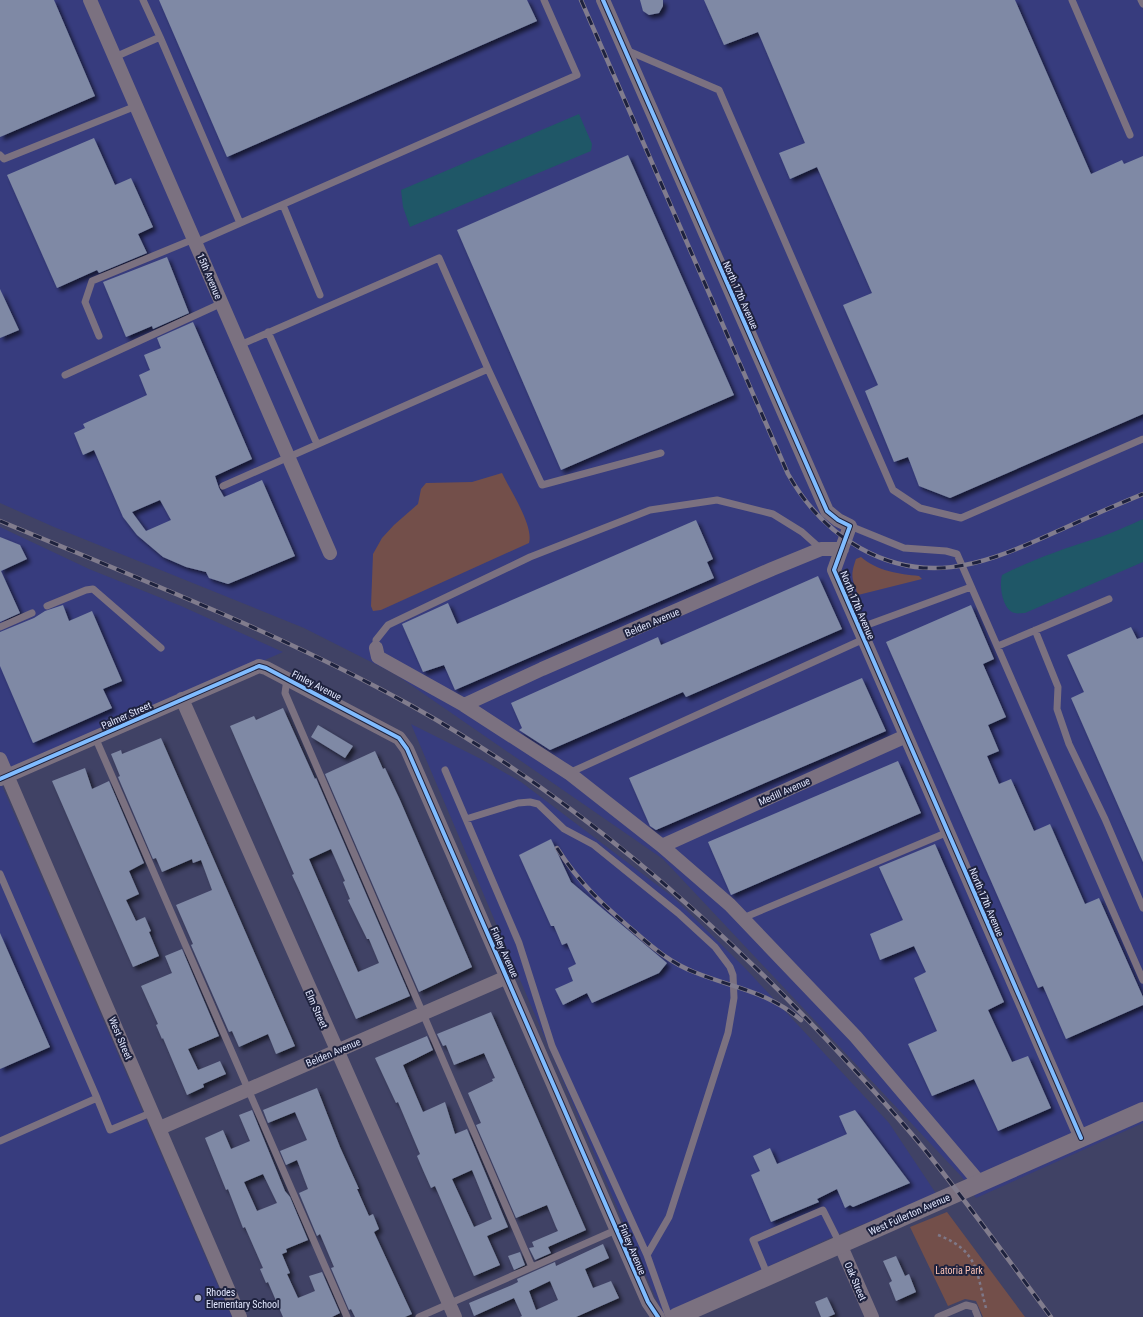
<svg xmlns="http://www.w3.org/2000/svg" width="1143" height="1317" viewBox="0 0 1143 1317" font-family="'Roboto Condensed',sans-serif">
	<style>
		.built { fill: #373c7e }
		.green { fill: #734f4a }
		.water { fill: #1f5767 }
		.building { fill: #7f89a5; fill-rule: evenodd; filter: url(#shadow) }
		.lines { fill: none; stroke-linecap: round; stroke-linejoin: round }
		.path { stroke: #7e7888; stroke-width: 2.5; stroke-dasharray: 3 3; stroke-linecap: butt }
		.service { stroke: #7b7180; stroke-width: 7 }
		.minor { stroke: #7b7180; stroke-width: 14 }
		.tertiary { stroke: #7b7180; stroke-width: 18 }
		.rail-casing { stroke: #817c8d; stroke-width: 4.5 }
		.rail { stroke: #1e223e; stroke-width: 3; stroke-dasharray: 9; stroke-linecap: butt }
		.cycleway-casing { stroke: #1e223e; stroke-width: 6 }
		.cycleway { stroke: #80bcff; stroke-width: 4 }
		.poi-dot { fill: #a9adc8; stroke: #1e223e; stroke-width: 1.5 }
		.labels { text-anchor: middle; stroke-width: 4; stroke-linejoin: round; paint-order: stroke }
		.street-label { font-size: 10px; fill: #e1e6fd; stroke: #1e223e }
		.park-label { font-size: 10px; fill: #f9c2b3; stroke: #1e223e }
		.poi-label { font-size: 10px; fill: #e1e6fd; stroke: #1e223e; text-anchor: start }
	</style>
	<defs>
		<filter id="shadow"><feDropShadow dx="3.5" dy="3.5" stdDeviation="2" flood-color="#0009"/></filter>
	</defs>
	<rect width="100%" height="100%" fill="#404265"/>
	<path class="built" d="M0,0H1143V1123L976,1198L961,1176L663,859L395,674L304,628L54,527L0,503Z
		M0,527L89,569L181,606L283,652L0,776Z
		M411,724L481,759L521,782L673,897L745,968L889,1123L937,1195L841,1233L663,1315Z
		M0,781L215,1279L232,1317H0Z"/>
	<path class="green" d="M502,473C510,490 534,526 529,543L381,610L373,611L371,606L373,554L382,538L394,525L418,504L421,489L426,483L472,482Z
		M861,557C877,571 899,574 919,576L922,579L858,595C852,579 850,576 856,559Z
		M947,1212L1025,1317H983L976,1301L965,1299L948,1306L910,1227Z"/>
	<path class="water" d="M579,114L592,144L591,151L410,227L403,207L401,190Z
		M1143,519V562L1025,613C1022,613 1017,614 1015,613C1002,610 999,585 1002,575C1031,560 1063,549 1094,539C1111,534 1127,526 1143,519Z"/>
	<path class="building" d="M0,0H54L95,96L0,137Z
		M159,0H527L537,21L227,157Z
		M640,0H663V6L659,13L649,15L643,11Z
		M704,0H1015L1091,174L1122,160L1124,164L1143,156V414L950,498L919,486L908,457L894,462L865,391L878,385L843,305L872,293L817,167L790,179L779,153L805,143L758,32L724,45Z
		M94,138L115,185L131,178L153,227L138,234L147,253L99,273L97,270L57,288L7,175Z
		M628,155L734,395L561,470L457,230Z
		M167,257L189,313L153,329L152,326L126,337L103,282Z
		M0,289L19,330L0,338Z
		M193,322L252,459L215,476L219,488L224,497L262,480L295,556L228,584L209,578L206,572L186,567L163,557L137,535L123,517L94,450L83,455L74,433L85,428L83,424L147,395L139,375L150,370L144,355L161,348L157,338ZM160,500L171,520L146,531L132,512Z
		M696,520L713,559L707,562L714,578L455,690L444,665L423,672L402,624L448,603L457,624Z
		M0,537L20,545L27,559L1,571L20,613L0,622Z
		M818,576L842,629L686,697L683,692L550,750L519,730L522,728L511,703L658,637L661,645Z
		M63,605L69,621L92,611L122,681L103,689L112,708L33,743L0,666V632L34,618L45,611Z
		M971,605L994,659L983,664L1006,717L988,725L999,751L987,756L999,784L1011,779L1034,831L1050,824L1085,904L1099,898L1143,997V1005L1066,1039L1043,986L1038,988L886,642Z
		M1131,627L1137,639L1143,637V862L1071,698L1084,692L1067,655Z
		M862,678L886,731L656,830L650,826L629,778Z
		M283,708L315,779L316,778L410,996L356,1019L299,890L292,875L294,874L230,726L254,716L256,720ZM331,849L345,881L343,882L350,899L348,900L367,939H369L379,963L358,972L309,859Z
		M318,725L353,746L345,758L311,737Z
		M161,738L295,1046L276,1054L268,1034L239,1047L232,1031L229,1032L191,945L193,944L176,905L212,890L201,860L193,863L192,859L162,872L156,858L153,859L118,777L120,776L111,754L121,750L122,754Z
		M375,751L383,769L385,768L400,800L472,967L419,992L325,774Z
		M898,761L921,813L731,895L708,842Z
		M85,768L92,789L109,781L144,863L129,871L139,894L126,900L136,921L145,917L151,931L149,932L159,956L133,967L52,781Z
		M551,839L571,882L667,963L659,973L592,1003L587,993L563,1005L555,989L573,981L568,968L576,964L567,943L562,945L554,926H551L519,855Z
		M935,844L1004,1002L988,1010L1012,1062L1028,1056L1051,1108L998,1131L974,1079L932,1096L908,1044L937,1031L914,978L926,972L914,946L880,960L870,934L903,920L879,867Z
		M0,933L50,1047L0,1069Z
		M182,949L219,1036L188,1049L198,1070L220,1061L226,1074L203,1084L204,1087L187,1095L163,1038L162,1039L156,1025L158,1024L141,986L172,973L165,956Z
		M491,1012L586,1230L548,1247L551,1253L535,1260L529,1248L534,1247L532,1242L558,1231L556,1227L547,1205L516,1218L476,1125L481,1123L468,1093L493,1081L492,1079L495,1078L484,1053L454,1065L446,1045L443,1046L437,1034Z
		M427,1036L433,1050L403,1065L423,1112L445,1102L455,1134L467,1129L508,1227L487,1236L500,1265L474,1276L435,1186L431,1188L423,1170L417,1156L420,1154L398,1102L396,1103L375,1058ZM472,1170L492,1219L474,1227L452,1179Z
		M317,1088L340,1147L359,1189H357L369,1216L373,1214L379,1229L374,1232L412,1314L405,1317H355L351,1309L349,1310L331,1268L334,1267L320,1234L317,1236L299,1193L308,1189L297,1160L286,1165L280,1151L307,1140L295,1112L268,1123L263,1110Z
		M252,1110L285,1191L290,1197L308,1240L286,1249L287,1252L282,1254L290,1273L287,1274L298,1298L315,1291L309,1276L322,1272L340,1313L332,1317H283L268,1282L266,1283L260,1269L263,1268L245,1227L243,1228L228,1189L226,1190L205,1138L223,1130L231,1149L250,1141L239,1115ZM263,1174L277,1203L257,1211L244,1182Z
		M855,1110L910,1183L853,1207L850,1205L845,1208L837,1189L817,1199L819,1202L771,1222L751,1175L760,1171L753,1156L770,1148L777,1164L847,1134L839,1116Z
		M603,1244L609,1258L585,1269L593,1288L611,1281L619,1298L576,1317H520L522,1316L514,1298L474,1316L469,1303L512,1285L518,1282L517,1279L555,1262L556,1266ZM550,1281L558,1300L536,1310L529,1291Z
		M520,1252L525,1265L514,1270L508,1256Z
		M896,1256L905,1276L909,1274L916,1292L896,1301L889,1283L892,1281L883,1261Z
		M827,1297L835,1314L828,1317H821L815,1302Z"/>
	<g class="lines">
		<path class="path" d="M938,1235C979,1251 976,1272 986,1308"/>
		<path class="service" d="M1072,0L1130,135
			M1141,0L1143,4
			M160,37L240,223
			M626,50L719,90L893,490L920,508L961,518L1143,439
			M115,57L160,37L143,0
			M0,155L4,159L136,106
			M283,205L320,295
			M195,243L577,75L544,0
			M268,332L317,444
			M99,336L85,302L92,281L194,239
			M240,345L439,258L488,369
			M65,375L222,303
			M223,486L488,369L542,485L661,453
			M850,526L904,548L946,551L957,554L1143,980
			M47,606L86,590L93,589L161,648
			M0,627L32,613
			M859,628L971,587
			M1035,630L1058,687L1057,709L1069,744L1105,819L1143,908
			M998,646L1109,599
			M376,648V640L388,625L530,557L650,510L717,500L773,514L802,532L821,549
			M287,679L285,693L532,1267
			M95,737L347,1317
			M445,770L519,943L552,1046L647,1255
			M569,773L864,639
			M466,819L518,803L530,802L538,804L564,829L594,845L678,913L715,947L730,967L733,975L734,998L728,1033L669,1217L647,1255L669,1317
			M0,874L97,1098
			M743,918L948,832
			M0,1141L97,1098L110,1130L153,1112
			M768,1276L753,1240L823,1210L840,1244
			M419,1317L616,1230
			M938,1317L966,1305L974,1307L978,1317"/>
		<path class="minor" d="M90,0L330,553
			M603,0L827,511L838,520L850,526L834,570L1081,1138
			M376,648L378,657L464,705L569,773L662,846L730,905L856,1037L980,1183
			M182,699L455,1317
			M464,705L542,669L772,569L821,549H842
			M0,759L240,1317
			M0,779L259,666L266,668L399,738L407,749L648,1302L658,1317
			M662,846L906,736
			M160,1128L507,977
			M840,1244L872,1317"/>
		<path class="tertiary" d="M676,1317L1143,1111"/>
		<g class="rail-casing">
			<path id="rail" d="M581,0L788,474C806,506 828,530 860,548C924,584 979,566 1040,539C1074,524 1108,508 1143,494
				M0,521C139,579 280,633 412,706C568,793 704,910 826,1039C863,1079 900,1118 933,1160C974,1212 1012,1265 1051,1317
				M557,848C579,883 603,905 635,932C653,948 671,963 694,972C733,988 767,991 801,1020"/>
		</g>
		<use href="#rail" class="rail"/>
		<g class="cycleway-casing">
			<path id="cycleway" d="M603,0L827,511L838,520L850,526L834,570L1081,1138
				M0,779L259,666L266,668L399,738L407,749L648,1302L658,1317"/>
		</g>
		<use href="#cycleway" class="cycleway"/>
	</g>
	<circle class="poi-dot" cx="198" cy="1298" r="4"/>
	<g class="labels">
		<g class="street-label">
			<text transform="translate(210 276) rotate(67)" y="4">15th Avenue</text>
			<text transform="translate(741 295) rotate(66)" y="4">North 17th Avenue</text>
			<text transform="translate(858 605) rotate(67)" y="4">North 17th Avenue</text>
			<text transform="translate(652 622) rotate(-23)" y="4">Belden Avenue</text>
			<text transform="translate(317 685) rotate(27)" y="4">Finley Avenue</text>
			<text transform="translate(126 715) rotate(-24)" y="4">Palmer Street</text>
			<text transform="translate(784 791) rotate(-24)" y="4">Medill Avenue</text>
			<text transform="translate(987 902) rotate(67)" y="4">North 17th Avenue</text>
			<text transform="translate(505 952) rotate(66)" y="4">Finley Avenue</text>
			<text transform="translate(317 1009) rotate(66)" y="4">Elm Street</text>
			<text transform="translate(121 1038) rotate(67)" y="4">West Street</text>
			<text transform="translate(333 1052) rotate(-23)" y="4">Belden Avenue</text>
			<text transform="translate(909 1214) rotate(-24)" y="4">West Fullerton Avenue</text>
			<text transform="translate(633 1249) rotate(67)" y="4">Finley Avenue</text>
			<text transform="translate(856 1281) rotate(67)" y="4">Oak Street</text>
		</g>
		<g class="park-label">
			<text x="959" y="1274">Latoria Park</text>
		</g>
		<g class="poi-label">
			<text x="206" y="1296">Rhodes<tspan x="206" dy="12">Elementary School</tspan></text>
		</g>
	</g>
</svg>
